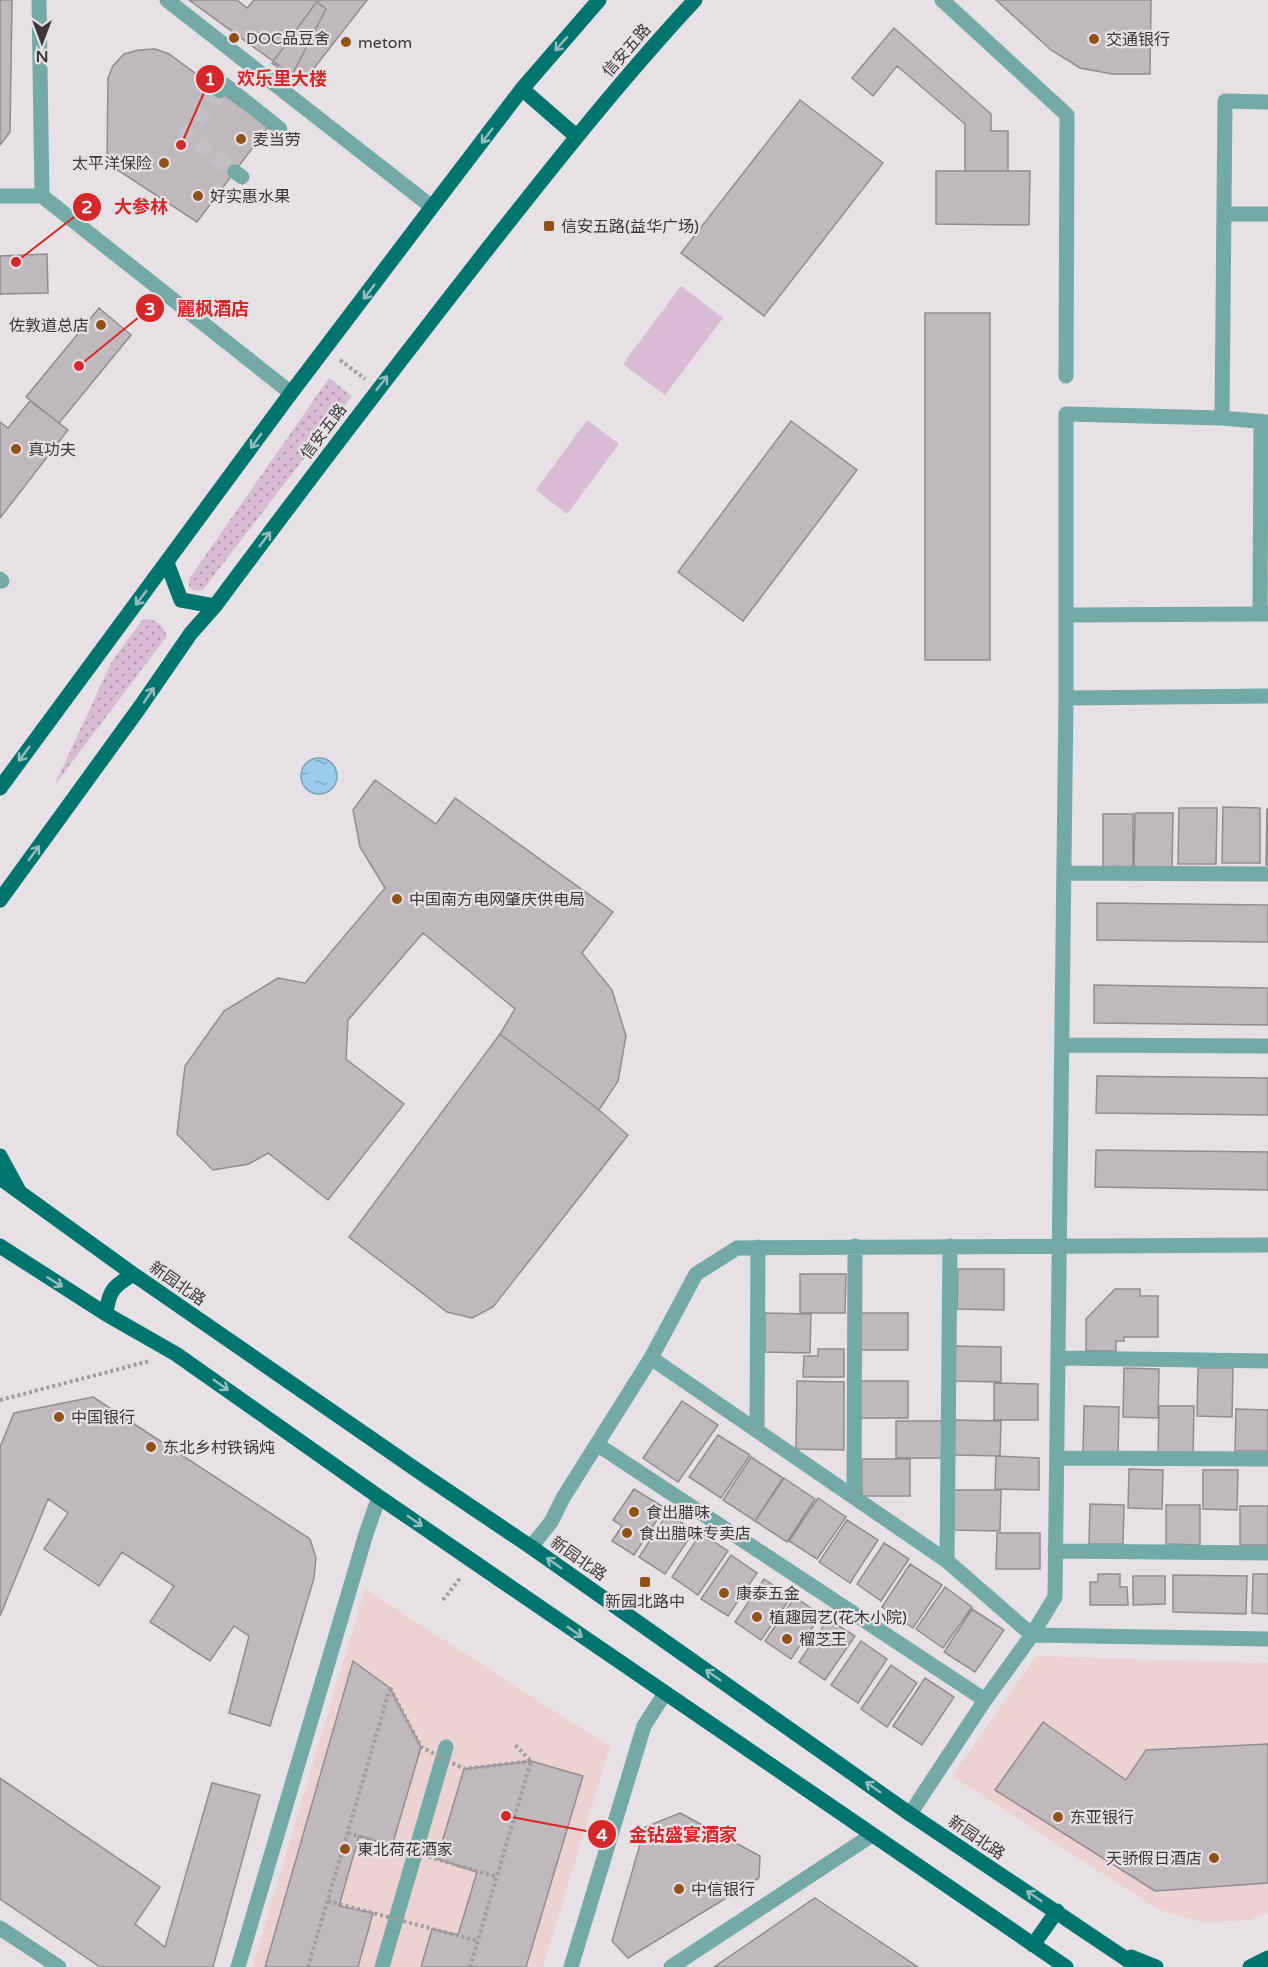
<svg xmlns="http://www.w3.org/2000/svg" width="1268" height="1967" viewBox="0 0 1268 1967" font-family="'Varela Round','Noto Sans SC',sans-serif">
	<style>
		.commercial { fill: #edd2d3 }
		.grass { fill: url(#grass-dots) }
		.green { fill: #d7bcd4 }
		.water { fill: url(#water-ripples); stroke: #7f9fb7; stroke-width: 1.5 }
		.building { fill: #bfb9be; stroke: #928c91; stroke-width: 1.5 }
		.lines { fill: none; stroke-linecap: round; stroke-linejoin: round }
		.minor-tunnel { stroke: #c4bfc4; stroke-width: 15; stroke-dasharray: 15 8; stroke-linecap: butt }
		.path { stroke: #a09c9f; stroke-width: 4; stroke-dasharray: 3 3; stroke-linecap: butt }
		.minor { stroke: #73aaa5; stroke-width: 15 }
		.major { stroke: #00756f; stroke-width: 15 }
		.path-bridge { stroke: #a09c9f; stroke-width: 4; stroke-dasharray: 3 3; stroke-linecap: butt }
		.oneway { stroke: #96bbbc }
		.poi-dot { fill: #905218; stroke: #e7e1e6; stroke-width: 2 }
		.labels { text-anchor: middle; stroke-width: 4.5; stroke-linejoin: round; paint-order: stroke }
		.poi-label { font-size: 16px; fill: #3a383a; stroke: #e7e1e6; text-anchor: start }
		.street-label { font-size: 16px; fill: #3a383a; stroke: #e7e1e6 }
		.leader { fill: none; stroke: #d62828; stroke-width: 2 }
		.callout-dot { fill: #d62828; stroke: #e7e1e6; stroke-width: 2 }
		.mark-label { font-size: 18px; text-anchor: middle; font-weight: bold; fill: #fff }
		.callout-label { font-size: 18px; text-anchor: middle; font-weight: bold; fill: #d62828; stroke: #e7e1e6; stroke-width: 4.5; stroke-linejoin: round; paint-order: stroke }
	</style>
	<defs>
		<pattern id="grass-dots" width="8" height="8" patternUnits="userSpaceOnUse" patternTransform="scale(1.5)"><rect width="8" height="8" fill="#d7bcd4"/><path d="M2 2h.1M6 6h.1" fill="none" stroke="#af9aad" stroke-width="1.8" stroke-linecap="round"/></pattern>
		<pattern id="water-ripples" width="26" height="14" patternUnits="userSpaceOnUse" patternTransform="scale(1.5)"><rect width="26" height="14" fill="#9ccbed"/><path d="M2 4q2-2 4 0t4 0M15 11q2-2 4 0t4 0" fill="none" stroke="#80a6c1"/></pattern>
	</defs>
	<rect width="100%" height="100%" fill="#e7e1e6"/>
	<path class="commercial" d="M365,1589L610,1747L543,1967H252Z
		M1036,1656L1268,1663V1912L1249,1920L1204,1923L1157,1909L952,1776Z"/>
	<path class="grass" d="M329,378L352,396L202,591L193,590L189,587V579Z
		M143,619C156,619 162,624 167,636L54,786L112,661Z"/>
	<path class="green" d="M681,286L723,318L665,395L623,364Z
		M587,420L619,444L567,514L536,490Z"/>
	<path class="water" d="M301 776a18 18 0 1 1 36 0a18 18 0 1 1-36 0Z"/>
	<path class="building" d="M0,0H12L10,132L0,145Z
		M189,0H237L247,8L254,0H314L326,9L292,75Z
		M318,0H367L301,85L272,63Z
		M996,0H1151L1150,74H1112L1080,68L1051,50Z
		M894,28L991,114V131H1008V171H965V124L897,66L873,96L852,78Z
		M155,49L169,54L268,127L197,222L107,163L108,78L113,66L124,54L139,50Z
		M800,100L883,163L764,316L681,253Z
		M936,171H1030L1029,225L936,224Z
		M47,254L48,293L0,294V256Z
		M99,308L131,335L59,423L26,397Z
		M925,313H990V660H925Z
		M30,401L68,430L0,518V422L8,428Z
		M791,421L857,470L743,621L678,572Z
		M375,780L436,824L455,798L613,912L582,953L612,990L626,1036L618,1081L599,1110L500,1034L515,1009L423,933L348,1020L346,1059L404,1104L328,1200L268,1153L249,1164L213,1170L177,1134L185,1066L224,1011L278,978L305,983L385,888L360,847L353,810Z
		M1223,807L1260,808V863H1222Z
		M1179,808H1217L1216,864H1178Z
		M1267,809H1268V865H1266Z
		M1135,813H1173L1172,869L1134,868Z
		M1103,814H1133V867H1103Z
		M1097,903L1268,905V942L1097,940Z
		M1094,985L1268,988V1025L1094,1023Z
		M500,1034L599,1110L628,1135L493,1307L472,1318L447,1312L349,1237Z
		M1097,1076L1268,1078V1115L1096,1113Z
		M1096,1150L1268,1152V1190L1095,1187Z
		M958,1269H1004V1310L957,1309Z
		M800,1274H846L845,1313H800Z
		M1115,1289H1140V1296H1158V1337H1124V1341H1116V1351H1086V1319Z
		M765,1313L811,1314L810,1353L765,1352Z
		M860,1313H908V1350H860Z
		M955,1346L1001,1347V1382L954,1381Z
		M818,1349H844V1377H803L804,1356H818Z
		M1124,1368L1159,1369L1158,1418L1123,1417Z
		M1198,1368H1233L1232,1417L1197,1416Z
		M797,1381L844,1382V1450L796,1449Z
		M860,1381H908V1418H860Z
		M994,1383L1038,1384V1420H994Z
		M93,1397L310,1539L316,1558L314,1578L270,1726L229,1713L249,1636L234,1626L210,1661L150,1622L174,1586L122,1552L99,1586L44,1549L68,1513L48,1499L0,1616V1447L14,1413Z
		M682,1401L718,1425L678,1482L643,1458Z
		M1084,1406L1119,1407L1118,1456L1083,1455Z
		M1159,1406H1194L1193,1455H1158Z
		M1236,1409L1268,1410V1451H1235Z
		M954,1420L1001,1421L1000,1456L954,1455Z
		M896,1421H945V1458H896Z
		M718,1435L750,1455L721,1498L689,1477Z
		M996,1456L1039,1458V1490L995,1489Z
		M751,1457L783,1478L755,1521L723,1500Z
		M862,1459H910V1496H862Z
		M1129,1469L1163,1470L1162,1509L1128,1508Z
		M1203,1470H1238L1237,1510L1203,1509Z
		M784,1478L815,1499L787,1542L755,1521Z
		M634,1489L665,1508L634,1555L612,1541L622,1526L613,1520Z
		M954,1490H1001L1000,1531L954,1530Z
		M818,1498L846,1517L817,1559L789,1541Z
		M1090,1504L1124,1505L1123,1544H1089Z
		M1166,1505H1200V1545L1166,1544Z
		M1240,1506H1268V1545H1240Z
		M668,1513L694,1531L665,1574L639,1557Z
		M847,1520L878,1540L850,1583L819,1562Z
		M701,1533L728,1551L698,1595L672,1577Z
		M997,1533H1040V1569H996Z
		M884,1543L909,1559L881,1601L857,1584Z
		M731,1555L757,1573L728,1616L701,1599Z
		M910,1564L942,1585L913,1628L882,1607Z
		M1098,1574H1120V1587H1127L1128,1605H1090V1582H1098Z
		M1253,1574H1268V1614L1252,1613Z
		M1173,1575L1247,1576L1246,1614L1173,1612Z
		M1133,1576H1165V1604L1133,1605Z
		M764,1579L791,1597L761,1640L735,1622Z
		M945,1587L972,1607L943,1648L916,1629Z
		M795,1597L821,1615L791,1659L765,1641Z
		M972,1609L1004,1630L975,1672L944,1652Z
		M828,1619L855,1636L825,1680L799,1662Z
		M861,1641L887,1659L858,1703L831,1685Z
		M353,1661L390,1688L421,1747L392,1846L359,1836L339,1906L373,1913L358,1967H265Z
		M891,1665L917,1683L887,1727L861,1709Z
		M925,1678L954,1697L922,1745L893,1726Z
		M1043,1722L1126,1780L1146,1750L1268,1744V1883L1155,1891L995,1790Z
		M531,1761L583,1776L526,1967H421L432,1929L458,1935L477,1872L437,1859L464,1769Z
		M0,1778L160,1887L135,1924L165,1947L212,1783L260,1795L213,1967H100L0,1899Z
		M680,1813L760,1856L759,1878L628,1958L612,1941L645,1827Z
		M815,1898L918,1967H714Z"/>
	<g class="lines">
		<path class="minor-tunnel" d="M220,91L186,133L235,172"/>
		<path class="path" d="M340,360L365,379
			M0,1400L150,1361
			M443,1600L461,1577
			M308,1967L390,1688
			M470,1967L531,1761L515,1745"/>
		<path class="minor" d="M39,0L42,196
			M167,0L432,207
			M942,0L1067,115L1066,376
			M220,91L225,85L280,129
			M235,172L242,177
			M0,196H42L291,393
			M1224,214H1268
			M1222,418L1225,101L1268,102
			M0,579L2,581
			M1260,614L1261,422
			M1066,615L1268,614
			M1066,698L1268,696
			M1064,873L1268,874
			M1062,1045L1268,1046
			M651,1358L947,1561L1032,1635L1268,1639
			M1058,1358L1268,1361
			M757,1430L758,1247
			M598,1445L985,1700
			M1057,1458L1268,1459
			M854,1497L855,1246
			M531,1547L551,1522L563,1498L651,1358L696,1274L737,1248L1268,1245
			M1055,1551L1268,1553
			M947,1561L950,1246
			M910,1814L985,1700L1032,1635L1055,1597L1066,698V414L1222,418L1268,422
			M0,1928L59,1967
			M238,1967L366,1534L379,1497
			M382,1967L446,1747
			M571,1967L644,1726L665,1693
			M671,1967L872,1835"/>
		<path class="major" d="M522,89L576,136
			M167,563L181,600L215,606
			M0,788L291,393L432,207L522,89L599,0
			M0,900L140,707L191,633L215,606C301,490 389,375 478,261C548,172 618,83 695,0
			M0,1156L18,1189
			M0,1178L133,1274L424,1475L531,1547L910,1814L1138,1967
			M0,1246L106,1314L176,1354L379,1497L1066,1967
			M106,1314C109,1290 113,1287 133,1274
			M1033,1945L1057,1911
			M1131,1957L1156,1967
			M1250,1967L1268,1958"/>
		<path class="path-bridge" d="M390,1688L421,1747L464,1769L531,1761
			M348,1833L497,1877
			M328,1901L478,1941"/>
	</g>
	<defs><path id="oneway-shaft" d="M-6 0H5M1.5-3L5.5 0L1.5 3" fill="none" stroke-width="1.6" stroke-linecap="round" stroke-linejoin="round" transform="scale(1.5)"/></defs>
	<g class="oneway">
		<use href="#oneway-shaft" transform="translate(561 44) rotate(131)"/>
		<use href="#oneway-shaft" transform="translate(487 136) rotate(127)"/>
		<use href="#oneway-shaft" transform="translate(369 292) rotate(127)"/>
		<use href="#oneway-shaft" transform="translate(382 383) rotate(-52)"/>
		<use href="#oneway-shaft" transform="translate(256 441) rotate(126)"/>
		<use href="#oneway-shaft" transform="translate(265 539) rotate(-53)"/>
		<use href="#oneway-shaft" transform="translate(141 598) rotate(127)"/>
		<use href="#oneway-shaft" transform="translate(149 695) rotate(-56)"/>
		<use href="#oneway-shaft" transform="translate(24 754) rotate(127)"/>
		<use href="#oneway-shaft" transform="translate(34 853) rotate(-54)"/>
		<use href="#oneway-shaft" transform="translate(55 1282) rotate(32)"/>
		<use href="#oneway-shaft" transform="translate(221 1385) rotate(35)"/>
		<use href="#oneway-shaft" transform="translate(415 1521) rotate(35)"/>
		<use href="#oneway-shaft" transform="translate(554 1563) rotate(-145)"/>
		<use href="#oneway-shaft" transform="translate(575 1632) rotate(35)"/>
		<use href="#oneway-shaft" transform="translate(713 1675) rotate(-145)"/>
		<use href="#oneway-shaft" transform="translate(873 1787) rotate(-145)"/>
		<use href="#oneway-shaft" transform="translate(1034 1896) rotate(-146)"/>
	</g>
	<g class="poi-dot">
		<circle cx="234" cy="38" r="6"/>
		<circle cx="1094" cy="39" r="6"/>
		<circle cx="346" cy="42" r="6"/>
		<circle cx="241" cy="139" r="6"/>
		<circle cx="164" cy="163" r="6"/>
		<circle cx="198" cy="196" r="6"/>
		<rect x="543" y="220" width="12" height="12" rx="3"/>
		<circle cx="101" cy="325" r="6"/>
		<circle cx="16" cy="449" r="6"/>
		<circle cx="397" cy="899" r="6"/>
		<circle cx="59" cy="1417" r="6"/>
		<circle cx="151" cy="1447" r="6"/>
		<circle cx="634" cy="1512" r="6"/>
		<circle cx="627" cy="1533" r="6"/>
		<rect x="639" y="1576" width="12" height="12" rx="3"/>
		<circle cx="724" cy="1593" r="6"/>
		<circle cx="757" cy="1617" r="6"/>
		<circle cx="787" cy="1639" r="6"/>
		<circle cx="1058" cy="1817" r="6"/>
		<circle cx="345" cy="1849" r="6"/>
		<circle cx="1214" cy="1858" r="6"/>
		<circle cx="679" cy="1889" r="6"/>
	</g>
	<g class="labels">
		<g class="poi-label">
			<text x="246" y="44">DOC品豆舍</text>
			<text x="1106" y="45">交通银行</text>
			<text x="358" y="48">metom</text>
			<text x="253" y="145">麦当劳</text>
			<text x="152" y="169" text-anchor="end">太平洋保险</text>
			<text x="210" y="202">好实惠水果</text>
			<text x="561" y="232">信安五路(益华广场)</text>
			<text x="89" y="331" text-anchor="end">佐敦道总店</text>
			<text x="28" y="455">真功夫</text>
			<text x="409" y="905">中国南方电网肇庆供电局</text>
			<text x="71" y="1423">中国银行</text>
			<text x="163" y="1453">东北乡村铁锅炖</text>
			<text x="646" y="1518">食出腊味</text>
			<text x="639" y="1539">食出腊味专卖店</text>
			<text x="736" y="1599">康泰五金</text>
			<text x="645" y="1607" text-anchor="middle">新园北路中</text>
			<text x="769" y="1623">植趣园艺(花木小院)</text>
			<text x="799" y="1645">榴芝王</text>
			<text x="1070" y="1823">东亚银行</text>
			<text x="357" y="1855">東北荷花酒家</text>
			<text x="1202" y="1864" text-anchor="end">天骄假日酒店</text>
			<text x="691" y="1895">中信银行</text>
		</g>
		<g class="street-label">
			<text transform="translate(626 50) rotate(-49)" y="6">信安五路</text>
			<text transform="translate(323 431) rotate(-53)" y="6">信安五路</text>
			<text transform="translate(178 1283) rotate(35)" y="6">新园北路</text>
			<text transform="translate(579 1558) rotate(35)" y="6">新园北路</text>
			<text transform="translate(977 1837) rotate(34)" y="6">新园北路</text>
		</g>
	</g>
	<path class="leader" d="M181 145L210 79M16 262L87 207M79 366L150 308M506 1816L602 1834"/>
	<g class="callout-dot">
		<circle cx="181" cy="145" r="6"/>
		<circle cx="16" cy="262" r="6"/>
		<circle cx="79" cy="366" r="6"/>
		<circle cx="506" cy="1816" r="6"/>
		<circle cx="210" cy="79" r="15"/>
		<circle cx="87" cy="207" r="15"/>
		<circle cx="150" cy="308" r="15"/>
		<circle cx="602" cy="1834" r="15"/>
	</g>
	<g class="mark-label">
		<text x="210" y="85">1</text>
		<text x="87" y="213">2</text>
		<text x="150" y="315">3</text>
		<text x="602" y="1841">4</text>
	</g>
	<g class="callout-label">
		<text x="282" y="85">欢乐里大楼</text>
		<text x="141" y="213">大参林</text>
		<text x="213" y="315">麗枫酒店</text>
		<text x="683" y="1841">金钻盛宴酒家</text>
	</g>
	<g transform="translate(42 42) rotate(180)" stroke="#e7e1e6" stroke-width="4.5" paint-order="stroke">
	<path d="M0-4.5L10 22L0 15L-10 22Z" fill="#3a383a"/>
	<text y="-9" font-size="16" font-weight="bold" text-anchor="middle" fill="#3a383a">N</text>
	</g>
</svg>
